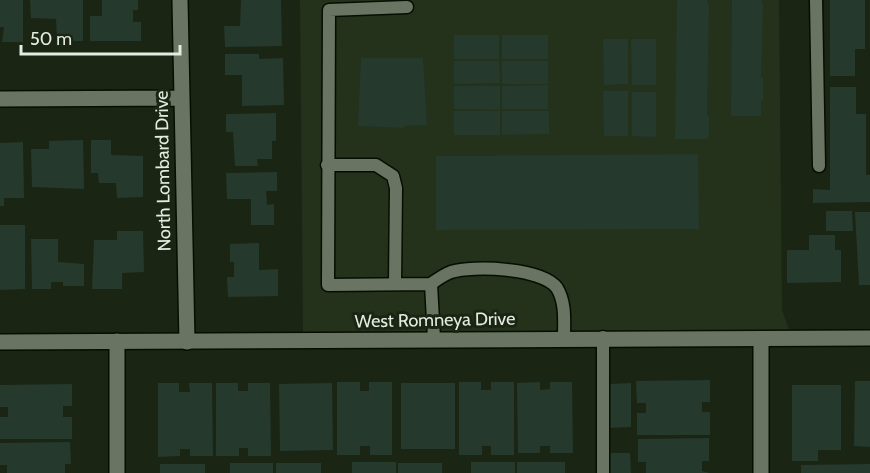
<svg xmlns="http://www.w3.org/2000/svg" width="870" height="473" viewBox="0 0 870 473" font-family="Cabin,sans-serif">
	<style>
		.built { fill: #24311b }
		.building { fill: #25392d }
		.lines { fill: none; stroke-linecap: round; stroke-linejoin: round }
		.service-casing { stroke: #060e02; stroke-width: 15 }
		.minor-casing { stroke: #060e02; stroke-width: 18 }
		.tertiary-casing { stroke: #060e02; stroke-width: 18 }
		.service { stroke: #697562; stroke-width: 12 }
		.minor { stroke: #697562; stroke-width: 15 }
		.tertiary { stroke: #697562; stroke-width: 15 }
		.labels { text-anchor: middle; stroke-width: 6; stroke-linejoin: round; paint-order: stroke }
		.street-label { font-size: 18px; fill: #e4ebe0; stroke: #1b2514 }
	</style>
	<rect width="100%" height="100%" fill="#1b2514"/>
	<path class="built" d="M300,0H779L782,310L790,332L303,337Z"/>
	<path class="building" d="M0,0H23V42H2L4,27H0Z
		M30,0H83V41H57L56,19L31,18Z
		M102,0H138V10H133V22H141V41H90V16H102Z
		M241,0H281L282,46L225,47L224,26H240Z
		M677,0H707L709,5L707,116H709V136L707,139H675Z
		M732,0H761L763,4L761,78H763V100H761V116H731Z
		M830,0H865V49H855V76H830Z
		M454,35H499V59H454Z
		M502,35H548V59H502Z
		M603,39H628V84L604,85Z
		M631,39H656V85H632Z
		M225,54H259V59L283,58L284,105L242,106V75H225Z
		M361,58H423L427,125L404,126V128L358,126Z
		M454,61H499L500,83L454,84Z
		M502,61H548V84H502Z
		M548,85V109H502V86Z
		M454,86H500V110L454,109Z
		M830,87H856V114H866V175H870V202L813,203V189L830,190Z
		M603,91H628V136H604Z
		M632,92H656V137L632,136Z
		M454,111H500V135H454Z
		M502,111H549V134L502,135Z
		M276,113V141H272V159H257L258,166H235L233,132H226V114Z
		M83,140L84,189L32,187L31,149H49V141Z
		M91,140H111V155L143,156V197L117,198L116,183H99L98,173H91Z
		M23,142L24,198H4V206H0V143Z
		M698,154L699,229L436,230V156Z
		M277,172V191H266L267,205L274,204V225H251V199H227L226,173Z
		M826,211H852L853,231H826Z
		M855,212H870V285H859Z
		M0,225H25V289L0,290Z
		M117,231H143L144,272L122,273V289H92L94,240H117Z
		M809,235H835V250H841V282L787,283V250H809Z
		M31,239H58V262L84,264V286H63V282H51V289H32Z
		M259,243V270L278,269V296L228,297L227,277H234V262H230V244Z
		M710,380V402H702V412H710V435H637V413H646V403H637L636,381Z
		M855,381H870V447L854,446Z
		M337,382H360V391H369V382H392V455H370V446H360V455H337Z
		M459,382H481V390H491V382H514V455H491V446H482V455H459Z
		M540,382V390L550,389V382H572L573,453H550V446H540V453H518L517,383Z
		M158,383H179V392H190L189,383H212L213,456H190V449H180V456L158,457Z
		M216,383H238V391H248V383H270L271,456H248V448H239V456H216Z
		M332,383L333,450L280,451L279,384Z
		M401,383H455V449H401Z
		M631,383V427L609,428V384Z
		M72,384V406H63V417H72V439H0V417H8V407H0V385Z
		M792,385H841V450H818V461H792Z
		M709,438V461H702V471L710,473H646V462H638V439Z
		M70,442L71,464H65V473H7V465H0V443Z
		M609,453H630L631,473H609Z
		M352,462H396V473H352Z
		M471,462H515V473H471Z
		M517,462H565V473H517Z
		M230,463H273V473H230Z
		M276,463H321V473H276Z
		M398,463H442V473H398Z
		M160,464H205V473H160Z
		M870,464V473H801V465Z"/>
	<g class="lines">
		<g class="service-casing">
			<path id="service" d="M816,0L819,166
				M407,7L329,10L328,285L431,284L434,339
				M327,165H376L393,176L396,188L395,283
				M431,284C438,279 443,275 451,272C473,265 543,268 557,288C566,303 564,321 564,338
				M603,337V473"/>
		</g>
		<g class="minor-casing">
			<path id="minor" d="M180,0L187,342
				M0,99L181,98
				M761,339V473
				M117,341V473"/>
		</g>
		<g class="tertiary-casing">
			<path id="tertiary" d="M0,342L870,338"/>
		</g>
		<use href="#service" class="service"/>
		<use href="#minor" class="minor"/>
		<use href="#tertiary" class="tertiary"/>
	</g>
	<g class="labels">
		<g class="street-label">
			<text transform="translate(163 171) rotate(-91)" y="6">North Lombard Drive</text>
			<text transform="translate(435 320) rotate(-1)" y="6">West Romneya Drive</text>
		</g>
	</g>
	<path d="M21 45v9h159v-9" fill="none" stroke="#e4ebe0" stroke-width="3"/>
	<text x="30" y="45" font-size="18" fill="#e4ebe0" stroke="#1b2514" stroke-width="4.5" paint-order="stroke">50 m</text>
</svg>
